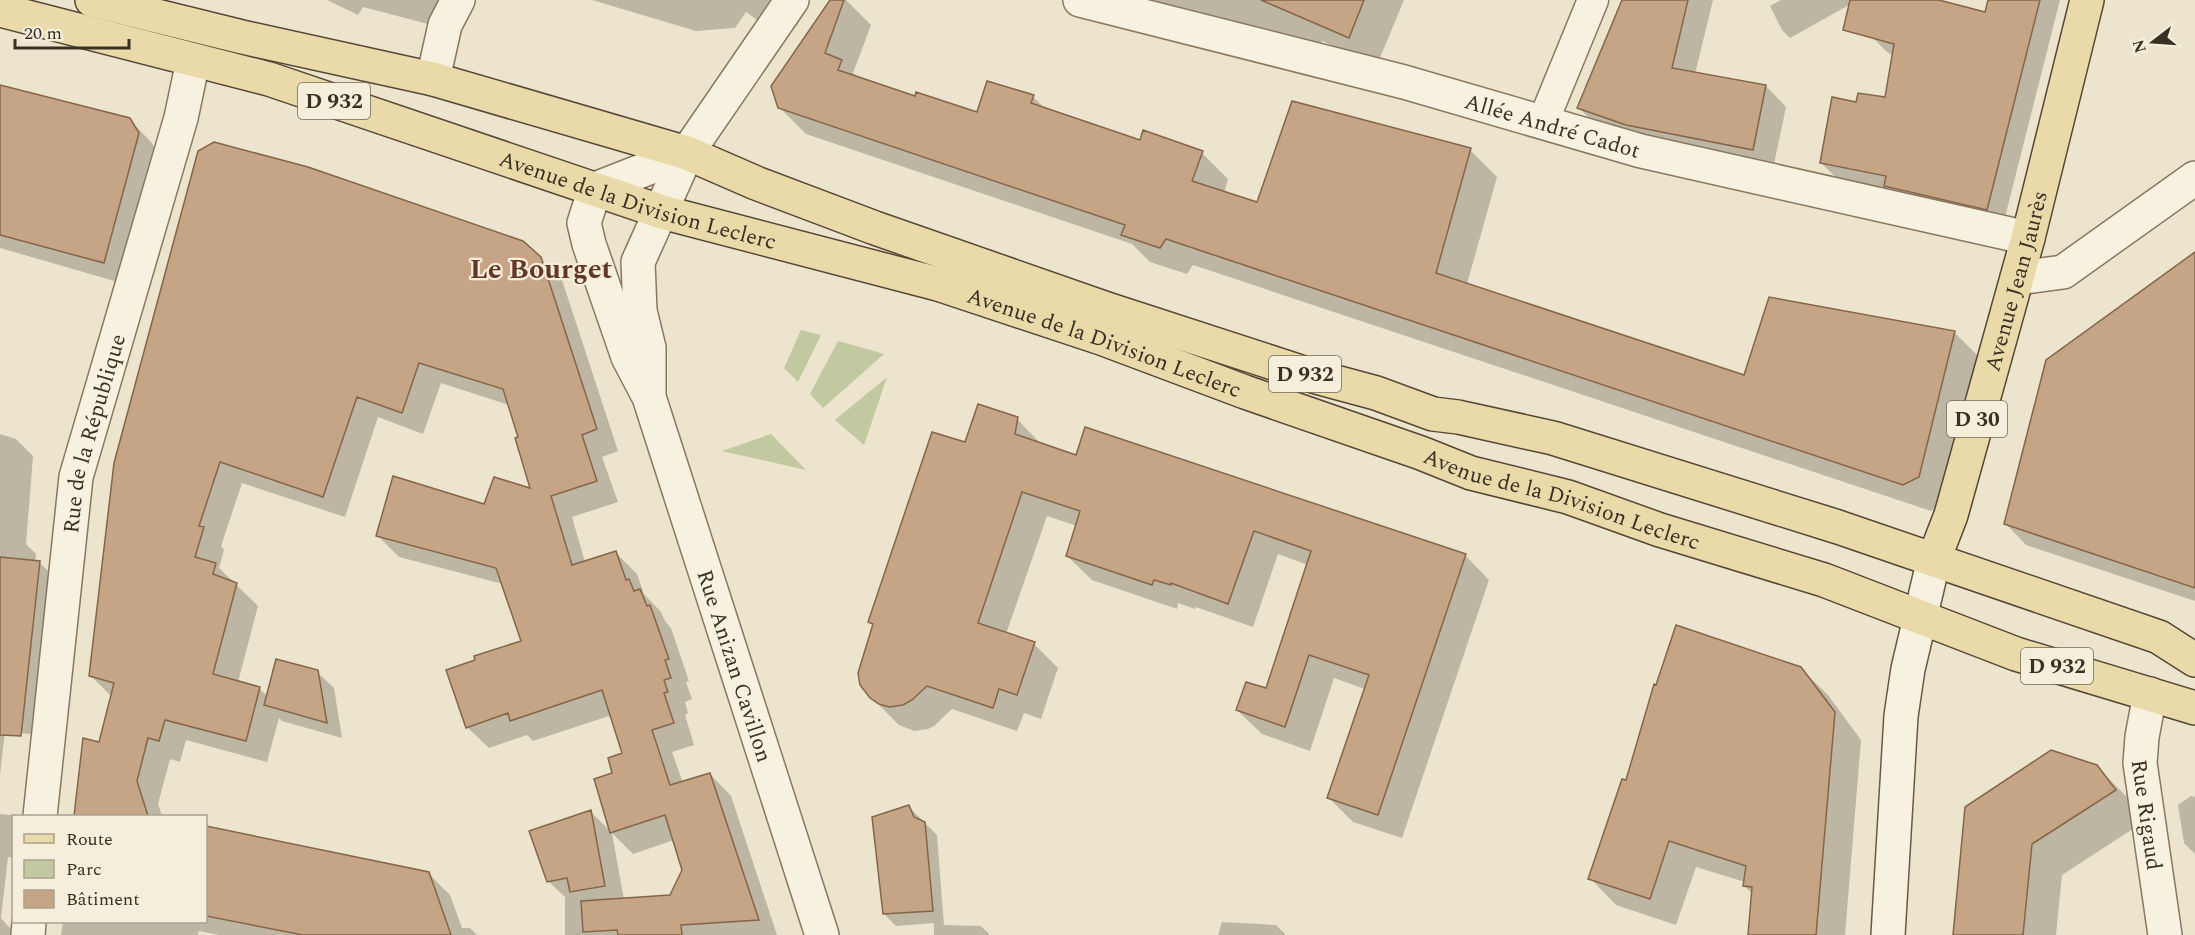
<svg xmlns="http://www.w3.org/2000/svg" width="2195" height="935" viewBox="0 0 2195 935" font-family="Spectral,serif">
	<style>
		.green { fill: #c2c9a1 }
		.shadow { fill: #0003; fill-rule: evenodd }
		.building { fill: #c6a586; stroke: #856549; stroke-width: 1.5 }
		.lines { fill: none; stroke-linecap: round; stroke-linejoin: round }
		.pedestrian-casing { stroke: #887861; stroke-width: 33 }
		.minor-casing { stroke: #887861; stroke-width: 36 }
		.tertiary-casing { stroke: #887861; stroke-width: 36 }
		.secondary-casing { stroke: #6a5944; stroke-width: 36 }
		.primary-casing { stroke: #564635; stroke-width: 36 }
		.pedestrian { stroke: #f7f1df; stroke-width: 30 }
		.minor { stroke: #f7f1df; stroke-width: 33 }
		.tertiary { stroke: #f7f1df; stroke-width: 33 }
		.secondary { stroke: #f7f1df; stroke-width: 33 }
		.primary { stroke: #eadaa9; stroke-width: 33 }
		.labels { text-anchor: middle; stroke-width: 4.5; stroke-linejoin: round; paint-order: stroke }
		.shield { fill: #f4eedb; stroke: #72695a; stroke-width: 1.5 }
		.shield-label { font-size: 21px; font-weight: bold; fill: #3a3023 }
		.street-label { font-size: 22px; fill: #3a3023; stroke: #f4eedb }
		.district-label { font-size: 28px; font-weight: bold; fill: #633726; stroke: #f4eedb }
	</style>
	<rect width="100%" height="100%" fill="#ece4cc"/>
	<path class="green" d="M801,330L821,335L798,382L784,368Z
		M838,341L884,354L823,408L810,394Z
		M887,377L864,445L835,420Z
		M771,434L806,470L722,451Z"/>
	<path class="shadow" d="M327,0H445L432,25L363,7L358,15Z
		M592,0H782L764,25L746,12L735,28L696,31Z
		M832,0H846L871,25L853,73L860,79L916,98L978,114L1033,97L1047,110L1141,142L1202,153L1228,179L1224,193L1258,204L1470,150L1497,177L1467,284L1745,377L1770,299L1955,333L1981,359L1945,503L1931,511L1193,265L1187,274L1150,262L1132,244L806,134L779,107Z
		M1147,0H1404L1377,65L1322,41L1319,48Z
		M1623,0H1713L1695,74L1766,86L1786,107L1773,169L1599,128L1579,108Z
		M1781,0H1858L1790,38L1782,30L1770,6Z
		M1883,0H1933L1986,13L1989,0H2060L2003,225L1902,202L1888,189L1838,179L1821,163L1857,103L1886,99L1894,55L1888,53L1872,37Z
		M0,87L129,119L151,142L160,156L125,284L0,248Z
		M2195,254V601L2026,545L2006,524Z
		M540,258L562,280L618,451L602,457L618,502L572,517L585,562L616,553L637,574L644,594L661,612L665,621L671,628L689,681L686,682L692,699L685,702L688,713L685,715L694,745L672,752L683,783L710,774L731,796L777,935H565V897L548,881L591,812L612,833L596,780L614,774L623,754L612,715L533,741L527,735L489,748L467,727L523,642L503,584L399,557L377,535L532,490L509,405L441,383L423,434L378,417L345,517L242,483L221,546L224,550L219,568L258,606L238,682L259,688L268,697L317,672L334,688L342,738L282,721L279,718L267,762L186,740L180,762L170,759L158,804L162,816H75L84,740L100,744L112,697L91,676L116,463ZM612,833L633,854L674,840L683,870L671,897L624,900Z
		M1017,419L1042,445L1077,456L1465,555L1489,580L1402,838L1353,822L1329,798L1365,689L1334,678L1310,751L1262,734L1237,710L1267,690L1308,565L1278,554L1253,627L1196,607L1195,609L1178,603L1177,609L1092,580L1067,556L1077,526L1047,516L1006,634L1034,644L1058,668L1041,719L1024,713L1017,731L952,709L934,726L928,729L914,731L899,725L873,699L874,626L869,622L966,444Z
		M0,434L16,439L33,456L26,544L36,554L35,562H39L56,579L39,735L5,731L0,775Z
		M1800,668L1828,695L1861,740L1845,935H1754L1753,894L1744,886L1745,882L1696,867L1676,925L1616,905L1590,878L1627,782Z
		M2097,767L2128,798L2145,821L2062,875L2056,935H1955Z
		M2191,796L2195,797V854L2184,843L2178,805Z
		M909,807L937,835L944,925L981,926L990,935H934V923L896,926L884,914Z
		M0,814L11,815L14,818V858L8,857L1,918L16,935H0Z
		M206,828L428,873L450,895L462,928H470L477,935H219L199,931L198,935H61L63,922H206Z
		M1222,922L1276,925L1286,935H1218Z"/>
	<path class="building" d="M830,0H844L825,53L842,60L838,70L915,96L916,92L977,112L987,81L1034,95L1031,103L1140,140L1143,130L1203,151L1192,181L1257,202L1292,101L1471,148L1436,273L1744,375L1769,297L1955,331L1919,477L1903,485L1166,239L1160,248L1121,235L1125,225L778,108L771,86Z
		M1261,0H1364L1349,38Z
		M1622,0H1688L1672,68L1766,85L1753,150L1626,125L1577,108Z
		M1850,0H1939L1985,12L1988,0H2040L1987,210L1884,186L1886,176L1820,163L1832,97L1856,102L1858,93L1885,97L1894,44L1843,30Z
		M0,85L130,118L139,133L104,263L0,235Z
		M214,142L308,167L523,241L541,257L597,429L582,435L597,481L551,496L572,565L616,551L626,580L629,579L634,591L640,589L647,606L650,605L669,659L665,660L671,678L664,680L668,692L664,693L674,723L652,730L670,785L710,773L759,920L681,925L682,935H618L617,930L583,932L581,901L670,895L682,870L665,815L610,833L594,779L612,773L608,758L622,753L602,690L510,721L508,713L466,728L446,670L475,660L474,656L521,641L496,568L376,536L393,476L484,504L494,477L530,488L515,438L518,437L503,389L419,363L402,413L357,397L323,497L220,462L199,526L204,527L195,557L216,563L213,574L237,583L213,674L260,687L246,741L165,720L159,741L148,738L137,781L148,816H74L83,738L99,742L114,683L89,676L114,463L198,151Z
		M2195,252V588L2004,524L2046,360Z
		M978,404L1018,417L1015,434L1076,455L1085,427L1466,554L1378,815L1327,798L1369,675L1309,655L1285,727L1236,710L1246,682L1266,688L1311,551L1254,531L1228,604L1171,583V585L1154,580L1152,585L1066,556L1080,511L1022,492L978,623L1035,642L1017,695L999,689L993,708L927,686L912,700L903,705L889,707L879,704L870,698L860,685L858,673L873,624L868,622L932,432L965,442Z
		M0,557L40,561L21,736L0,735Z
		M1676,625L1801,667L1835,712L1816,935H1748L1752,887L1743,886L1746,866L1669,841L1650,899L1588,879L1622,779L1626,780L1654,684L1656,685Z
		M276,659L318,670L327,723L264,705Z
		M2051,750L2097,765L2116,790L2032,844L2023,935H1953L1965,807Z
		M909,805L914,817L925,822L933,911L883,914L872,817Z
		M591,810L605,886L570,892L567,878L547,882L529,831Z
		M206,826L429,872L451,935H303L206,916Z"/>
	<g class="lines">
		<g class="pedestrian-casing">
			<path id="pedestrian" d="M1543,122L1593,0"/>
		</g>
		<g class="minor-casing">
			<g id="minor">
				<path id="s1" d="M1080,0L1404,82L1641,151L2028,238"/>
				<path d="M433,79L445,25L458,0"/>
				<path d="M2017,278L2063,272L2195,178"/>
				<path id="s2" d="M2150,694L2142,737L2140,763L2165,935"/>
				<path id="s3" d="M40,816L76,477L181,118L193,61"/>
				<path d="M28,935L29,922"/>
			</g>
		</g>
		<g class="tertiary-casing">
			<g id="tertiary">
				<path id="s4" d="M687,153L595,189L584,223L589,244L628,357L649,397L822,935"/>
				<path d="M649,392V348L640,311L638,262L687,153L792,0"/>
			</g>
		</g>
		<g class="secondary-casing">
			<path id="secondary" d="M1888,935L1901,716L1908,669L1934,559"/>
		</g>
		<g class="primary-casing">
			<g id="primary">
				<path d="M92,0L242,37L433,79L687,153L756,183L875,228L1107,309L1313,376L1376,393L1433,414L1458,417L1553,438L1838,527L2159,637L2195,660"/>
				<path id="s5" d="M0,10L269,79L662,212L938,284L1101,338L1245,392L1421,453L1471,473L1568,497L1660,530L1824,580L2016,654L2195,708"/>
				<path id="s6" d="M1934,559L1951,515L2028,238L2087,0"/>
			</g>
		</g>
		<use href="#pedestrian" class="pedestrian"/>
		<use href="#minor" class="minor"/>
		<use href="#tertiary" class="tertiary"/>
		<use href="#secondary" class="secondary"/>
		<use href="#primary" class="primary"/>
	</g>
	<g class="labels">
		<g class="shield">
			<rect x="298" y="83" width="72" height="36" rx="4.5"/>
			<rect x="1269" y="356" width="72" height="36" rx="4.5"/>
			<rect x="1947" y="401" width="60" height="36" rx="4.5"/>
			<rect x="2021" y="648" width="72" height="36" rx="4.5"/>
		</g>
		<g class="shield-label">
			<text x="334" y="108">D 932</text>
			<text x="1305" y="381">D 932</text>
			<text x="1977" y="426">D 30</text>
			<text x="2057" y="673">D 932</text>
		</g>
		<g class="street-label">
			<text dy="8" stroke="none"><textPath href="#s1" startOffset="489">Allée André Cadot</textPath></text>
			<text dy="8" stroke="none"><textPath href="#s5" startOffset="666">Avenue de la Division Leclerc</textPath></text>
			<text dy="8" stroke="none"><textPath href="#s6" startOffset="290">Avenue Jean Jaurès</textPath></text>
			<text dy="8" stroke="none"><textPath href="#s5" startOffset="1154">Avenue de la Division Leclerc</textPath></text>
			<text dy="8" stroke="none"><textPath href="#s3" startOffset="387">Rue de la République</textPath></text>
			<text dy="8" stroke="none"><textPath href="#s5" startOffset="1638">Avenue de la Division Leclerc</textPath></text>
			<text dy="8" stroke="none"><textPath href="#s4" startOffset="603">Rue Anizan Cavillon</textPath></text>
			<text dy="8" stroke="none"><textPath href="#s2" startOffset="122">Rue Rigaud</textPath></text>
		</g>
		<g class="district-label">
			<text x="541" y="278">Le Bourget</text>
		</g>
	</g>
	<rect x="12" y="815" width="195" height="108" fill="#f4eedb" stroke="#aaa291" stroke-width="1.5"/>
	<rect x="24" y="834" width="30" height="9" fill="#eadaa9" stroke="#aaa291" stroke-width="1.5"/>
	<text x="66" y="845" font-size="18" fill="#3a3023">Route</text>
	<rect x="24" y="860" width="30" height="18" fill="#c2c9a1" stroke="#aaa291" stroke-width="1.5"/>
	<text x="66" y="875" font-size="18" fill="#3a3023">Parc</text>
	<rect x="24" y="890" width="30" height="18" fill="#c6a586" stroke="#aaa291" stroke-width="1.5"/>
	<text x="66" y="905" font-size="18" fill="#3a3023">Bâtiment</text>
	<g transform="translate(2153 42) rotate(253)" stroke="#f4eedb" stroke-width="4.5" paint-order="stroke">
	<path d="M0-4.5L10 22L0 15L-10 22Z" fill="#3a3023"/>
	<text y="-9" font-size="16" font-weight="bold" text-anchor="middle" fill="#3a3023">N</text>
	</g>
	<path d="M15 39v9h114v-9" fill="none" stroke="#3a3023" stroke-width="3"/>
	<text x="24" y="39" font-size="18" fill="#3a3023" stroke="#f4eedb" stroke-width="4.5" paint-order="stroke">20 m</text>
</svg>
